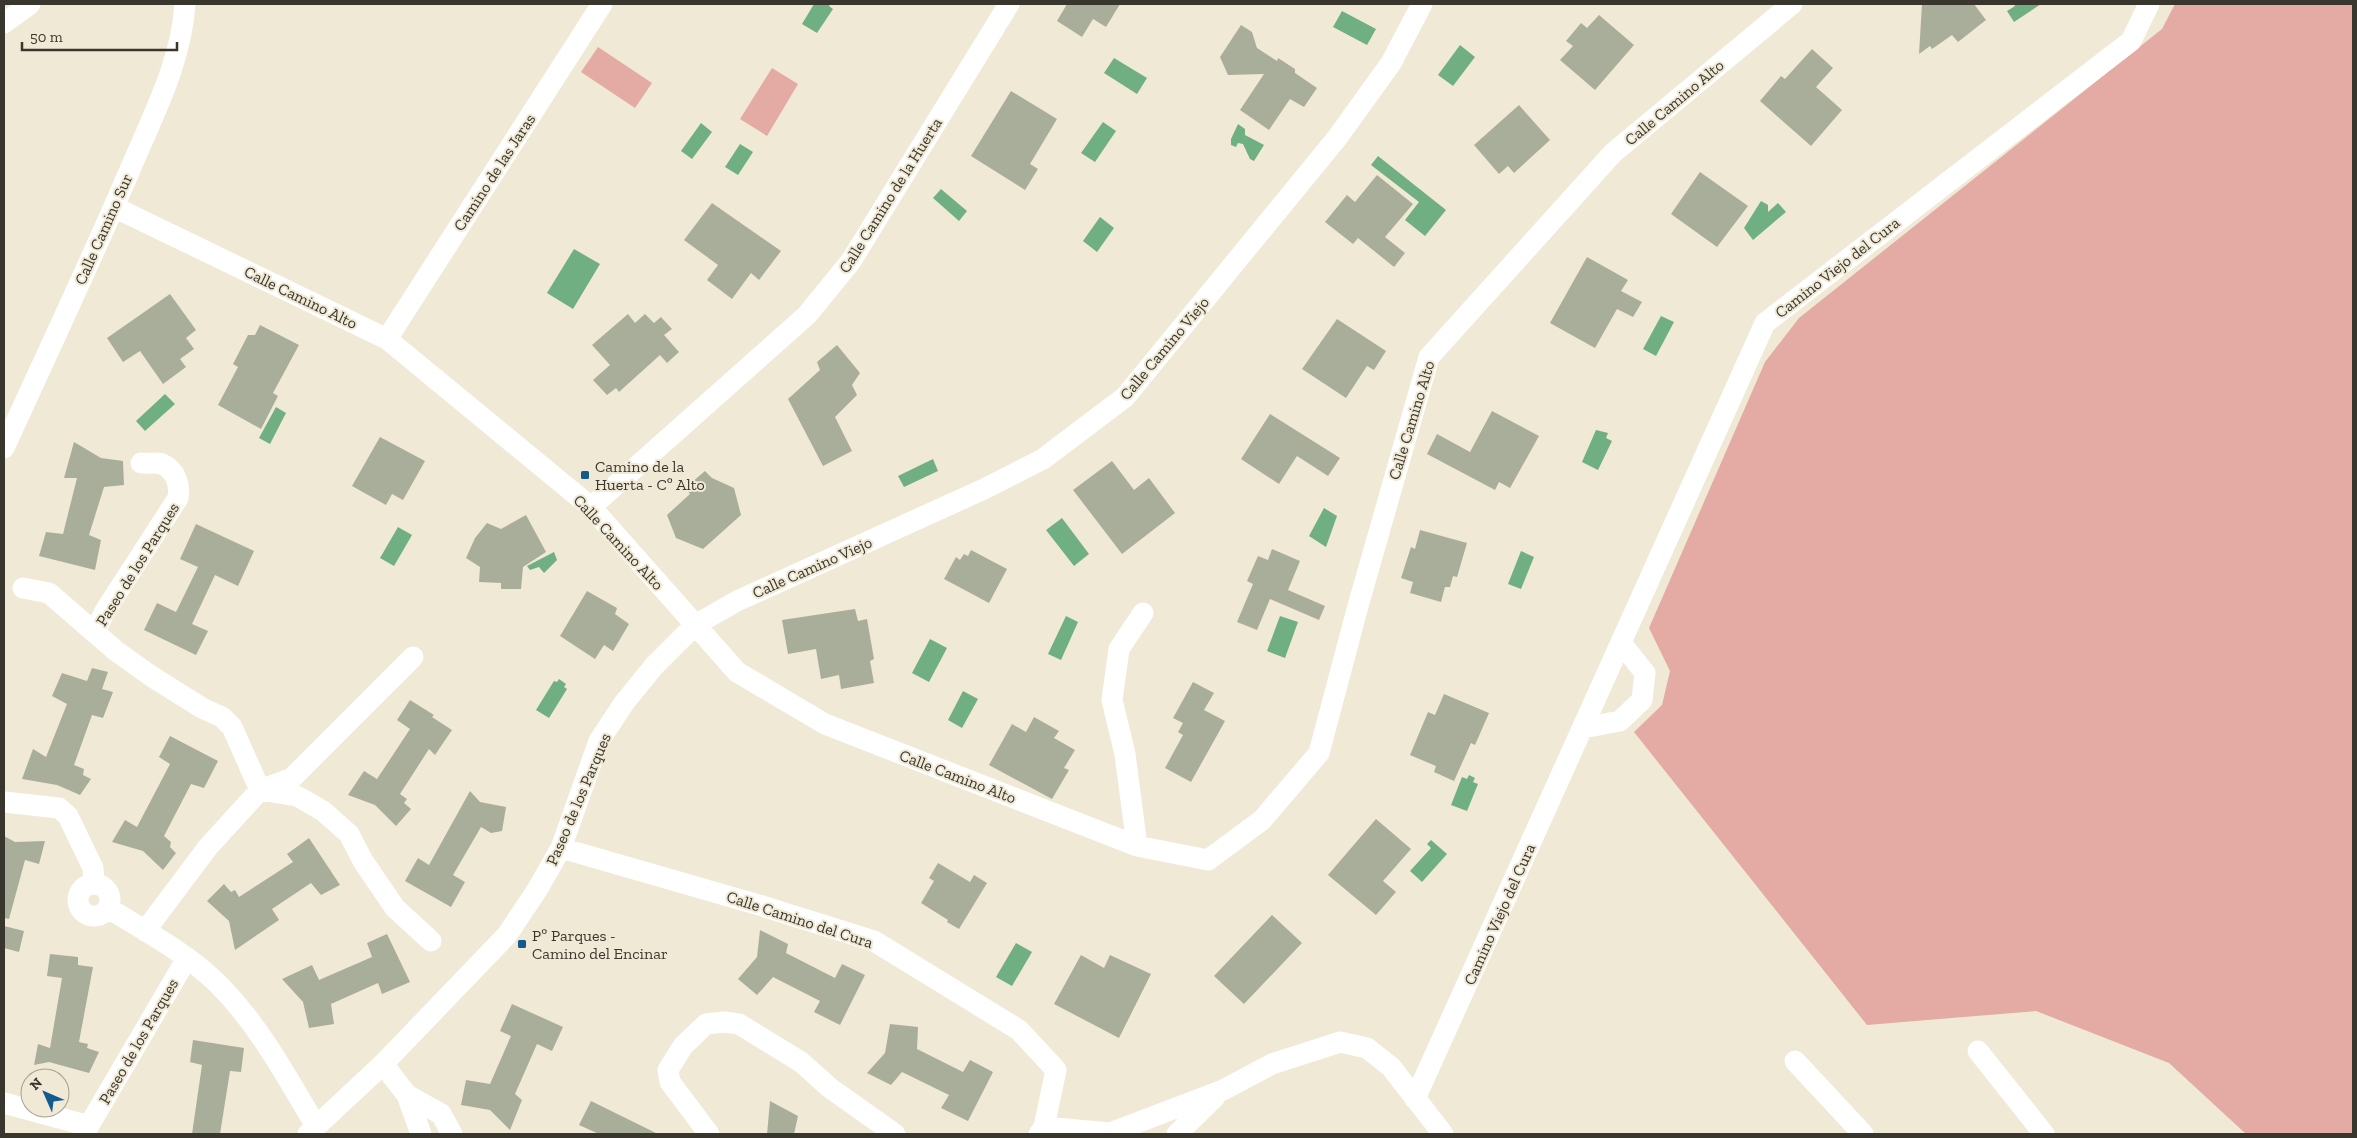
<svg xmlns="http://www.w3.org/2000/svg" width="2357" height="1138" viewBox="0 0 2357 1138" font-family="'Zilla Slab',serif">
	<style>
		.green { fill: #e3aba4 }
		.water { fill: #70af81 }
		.building { fill: #a9ae9b }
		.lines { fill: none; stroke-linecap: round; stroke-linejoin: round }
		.street { stroke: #fff; stroke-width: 21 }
		.poi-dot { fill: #135b8f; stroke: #f0e9d5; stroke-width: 2 }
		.labels { text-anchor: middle; stroke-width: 4; stroke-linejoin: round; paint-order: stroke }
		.street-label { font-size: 16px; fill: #39362e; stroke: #f0e9d5 }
		.poi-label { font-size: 16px; fill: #39362e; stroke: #f0e9d5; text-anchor: start }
	</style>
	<rect width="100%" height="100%" fill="#f0e9d5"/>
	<path class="green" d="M2175,4H2353V1134H2246L2169,1063L2036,1011L1867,1025L1634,732L1662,705L1670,671L1649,628L1765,362L1799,318L2162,29Z
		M598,47L652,83L635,108L581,72Z
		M772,68L798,84L767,136L740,119Z"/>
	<path class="water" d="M814,4H830L829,6L833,9L817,33L802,24Z
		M2014,4H2041L2014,22L2007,11L2015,6Z
		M1342,11L1376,29L1367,45L1333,27Z
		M1460,45L1475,57L1453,86L1438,75Z
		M1114,58L1147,78L1137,94L1104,73Z
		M1103,122L1116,131L1095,162L1081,153Z
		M701,123L712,132L692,159L681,151Z
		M1238,124L1245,129V135L1264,145L1254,161L1250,159L1243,144L1238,143L1236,147L1231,145V139Z
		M740,144L753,152L738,175L725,167Z
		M1378,156L1446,210L1425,236L1405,220L1419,202L1371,165Z
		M941,189L967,211L959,221L933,198Z
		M1761,201L1768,205V212L1778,203L1786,212L1753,240L1744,228Z
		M1100,217L1114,228L1097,252L1083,241Z
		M574,249L600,264L573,309L547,293Z
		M1661,316L1674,322L1656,356L1643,349Z
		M165,394L175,404L145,431L136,421Z
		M276,407L286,413L270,444L259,438Z
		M1596,430L1608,433L1606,438L1612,441L1598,470L1582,462Z
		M933,459L938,471L904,487L898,476Z
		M1324,508L1337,516L1326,547L1309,536Z
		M1062,518L1089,554L1074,566L1046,530Z
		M398,527L412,535L394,566L380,558Z
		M1521,551L1534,557L1521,589L1508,584Z
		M554,552L557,560L544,573L539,567L530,570L527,566Z
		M1066,616L1078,622L1061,660L1048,654Z
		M1280,616L1298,622L1285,658L1267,651Z
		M930,639L947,648L929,682L912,673Z
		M559,679L566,684L564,687L567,689L549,718L536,710L554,681L557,682Z
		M963,691L978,699L962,728L948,720Z
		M1469,775L1475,778L1473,782L1478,784L1467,811L1451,805L1462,777L1467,779Z
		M1431,840L1447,854L1422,882L1410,871L1431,848L1427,844Z
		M1016,943L1032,952L1012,986L996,977Z"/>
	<path class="building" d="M1067,4H1120L1106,27L1093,19L1082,37L1057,21Z
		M1922,4H1974L1986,20L1958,42L1952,35L1932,49L1930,46L1919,54Z
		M1599,15L1634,45L1595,90L1560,60L1573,46L1566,41L1581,23L1587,28Z
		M1241,25L1252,32L1257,48L1277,61L1278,58L1295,69V73L1317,88L1304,107L1290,99L1269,130L1240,110L1264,74L1228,75L1220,57Z
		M1812,49L1833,68L1816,87L1842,110L1811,146L1760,101L1781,76L1785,79Z
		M1011,91L1057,119L1030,164L1038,169L1025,190L971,156Z
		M1519,105L1550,140L1514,173L1508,166L1499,174L1474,145Z
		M1700,172L1748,206L1717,247L1671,214Z
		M1377,175L1413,204L1385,237L1405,253L1394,267L1358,238L1353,244L1325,222L1347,195L1355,202Z
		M712,203L781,251L759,280L751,273L732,299L707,280L718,265L684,240Z
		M1587,257L1628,280L1621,291L1642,302L1633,317L1617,309L1595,348L1550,323Z
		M170,294L196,330L186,338L194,349L180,359L186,367L163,384L140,351L123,362L107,338Z
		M628,314L635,323L645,314L654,323L661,317L672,329L664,335L679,352L667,363L660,355L619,392L616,388L607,395L593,380L610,365L592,345Z
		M1337,319L1386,351L1374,370L1367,366L1346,398L1302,369Z
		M260,325L299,345L273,393L278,396L261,429L218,405L238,367L233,364L248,335H255Z
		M837,345L860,373L852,385L857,395L835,417L852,451L823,466L788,399L820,370L817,362Z
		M1492,411L1539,436L1510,488L1499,482L1495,490L1427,454L1437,434L1470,452Z
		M1270,414L1340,458L1328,476L1297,456L1279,484L1241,459Z
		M380,437L425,461L403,500L392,494L386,505L352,486Z
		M74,442L101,458L123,461L124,485L104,487L89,535L101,540L95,570L39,556L46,532L63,534L77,478H64Z
		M1112,461L1134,490L1149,478L1175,513L1122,554L1073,490Z
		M705,471L712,478L734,488L741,515L703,549L676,538L667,515L690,494L685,488Z
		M526,515L546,552L523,567L521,589H501V583L479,582L480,567L466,558L475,538L487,523L501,529Z
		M196,524L254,551L238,586L215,575L192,624L208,631L196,655L144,630L157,603L176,612L198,567L180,559Z
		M1420,530L1467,543L1457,577L1453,576L1450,587H1445L1441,602L1410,593L1413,582L1401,578L1411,547L1415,549Z
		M1272,549L1300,561L1288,590L1325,606L1319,620L1270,599L1257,630L1237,622L1253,584L1247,581L1258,556L1268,560Z
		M971,550L1007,569L989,603L944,579L956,557L960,560L964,554L968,556Z
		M587,591L617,608L615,614L629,624L613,651L604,645L595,659L560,636Z
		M855,609L858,621L867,619L874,659L870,661L874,683L841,689L839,675L821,679L816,649L788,654L782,620Z
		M92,668L108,672L102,689L113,692L103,718L92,715L74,765L84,769L83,775L91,779L80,795L57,785L22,779L33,749L46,757L67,704L52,696L62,673L87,681Z
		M1193,682L1214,693L1204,710L1225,721L1191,782L1165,768L1183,735L1178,732L1183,723L1173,718Z
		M1444,694L1489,713L1475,745L1471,743L1454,781L1434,772L1436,766L1410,755L1428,712L1435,715Z
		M410,700L434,715L432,717L452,730L435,755L429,749L400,794L407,799L404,803L411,809L396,826L375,805L348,795L364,771L377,779L410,729L397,720Z
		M1034,717L1059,731L1054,738L1075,750L1064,768L1069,770L1052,799L989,765L1012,724L1026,732Z
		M170,736L218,761L204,788L191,784L164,836L171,842L170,847L176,853L163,870L143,851L112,842L125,820L137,827L170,764L159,757Z
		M470,791L480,802L506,807L502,831L491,833L481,827L453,875L465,882L451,907L405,881L418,858L429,865Z
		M1376,819L1411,849L1383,881L1396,892L1376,915L1328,875Z
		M4,836L15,842L45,841L39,864L25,860L9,919L4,918Z
		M309,838L340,885L321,895L311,883L272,909L279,920L235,950L229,921L207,901L224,884L231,892L235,890L239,897L293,862L287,854Z
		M938,863L970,882L974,875L987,883L959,929L947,922L948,920L921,903L934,881L929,878Z
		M1272,915L1302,943L1244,1004L1214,976Z
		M4,926L24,931L19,952L4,948Z
		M760,930L788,944L786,953L835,978L842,964L865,975L840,1025L814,1012L820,1001L773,977L757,995L738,979L757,957Z
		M387,934L410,982L382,994L378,983L331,1004L334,1024L309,1028L303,1002L282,979L312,965L319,980L372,957L367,943Z
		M50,954L78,957V965L93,967L79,1042L88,1044L87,1048L99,1052L89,1073L49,1062L34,1065L38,1044L50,1048L62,978L47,976Z
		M1081,955L1104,968L1110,955L1151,974L1119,1038L1054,1004Z
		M512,1004L563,1027L552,1051L537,1044L515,1094L522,1100L510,1130L490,1110L461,1105L466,1080L490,1084L511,1036L500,1031Z
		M890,1024L918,1027L917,1049L963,1072L970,1060L993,1072L968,1121L941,1108L949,1095L902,1072L891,1085L867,1073L885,1053Z
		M193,1040L244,1048L241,1072L230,1071L220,1134H192L202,1065L190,1062Z
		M591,1101L658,1134H599L579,1125Z
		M770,1101L798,1116L794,1134H767Z"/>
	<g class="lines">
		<path class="street" d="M4,23L30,4
			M114,207L387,339L591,507L737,672L825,724L1137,846L1208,860L1262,820L1319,753L1358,606L1429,357L1613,153L1792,4
			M387,339L602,4
			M4,448C46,356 89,265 129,172C152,117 181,64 185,4
			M591,507L807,315L851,261L1009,4
			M23,588L49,593L116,651L151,676L202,708L222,717L232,727L260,790L297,796L323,811L349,834L363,861L395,908L431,941
			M95,632L105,611L178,498C180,485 176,470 162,464C156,462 147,464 141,463
			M1583,728L1620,721L1642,700L1645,673L1621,643
			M4,802L59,808L68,816L93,868L94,884
			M1137,846L1125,754L1112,700L1119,649L1143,613
			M561,848L759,905L874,941L1019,1030L1056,1070L1044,1127L1039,1134
			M78 900a16 16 0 1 1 32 0a16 16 0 1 1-32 0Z
			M108,908C145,931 185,952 216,982C258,1023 286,1076 316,1126
			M145,931L208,847L260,790L292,778L413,657
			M1978,1051L2044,1134
			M1795,1061L1863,1134
			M383,1064L407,1095L421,1134
			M407,1095L441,1114L452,1134
			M1415,1099L1765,323L2131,41L2149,4
			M4,1103L89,1126
			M1044,1127L1110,1133L1223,1090L1272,1064L1340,1042L1367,1048L1391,1067L1443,1134
			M84,1134L187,958
			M308,1134L383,1064L507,935L537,890L561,848L599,741L624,703L654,666L695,625L737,601L984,489L1043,459L1125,397L1337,138L1391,63L1422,4
			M709,1134L670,1082L668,1070L683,1046L706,1024L724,1022L739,1024L801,1062L830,1088L895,1134
			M1177,1134L1215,1097"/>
	</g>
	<g class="poi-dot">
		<rect x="580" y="470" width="10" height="10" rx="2.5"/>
		<rect x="517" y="939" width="10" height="10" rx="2.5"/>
	</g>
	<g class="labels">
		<g class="street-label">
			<text transform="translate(1674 102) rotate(-40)" y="6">Calle Camino Alto</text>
			<text transform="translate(494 172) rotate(-57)" y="6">Camino de las Jaras</text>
			<text transform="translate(890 195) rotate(-58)" y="6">Calle Camino de la Huerta</text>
			<text transform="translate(103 229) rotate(-66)" y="6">Calle Camino Sur</text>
			<text transform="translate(1837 267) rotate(-38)" y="6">Camino Viejo del Cura</text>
			<text transform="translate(301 297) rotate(26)" y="6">Calle Camino Alto</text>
			<text transform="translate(1164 348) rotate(-50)" y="6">Calle Camino Viejo</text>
			<text transform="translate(1411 420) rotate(-73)" y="6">Calle Camino Alto</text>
			<text transform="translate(619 542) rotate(47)" y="6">Calle Camino Alto</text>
			<text transform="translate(137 564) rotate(-58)" y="6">Paseo de los Parques</text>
			<text transform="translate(812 567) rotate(-24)" y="6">Calle Camino Viejo</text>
			<text transform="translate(958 776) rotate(21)" y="6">Calle Camino Alto</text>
			<text transform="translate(578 799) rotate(-67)" y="6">Paseo de los Parques</text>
			<text transform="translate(1499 914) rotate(-66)" y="6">Camino Viejo del Cura</text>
			<text transform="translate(800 919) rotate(18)" y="6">Calle Camino del Cura</text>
			<text transform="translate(138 1041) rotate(-60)" y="6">Paseo de los Parques</text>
		</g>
		<g class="poi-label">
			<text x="595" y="472">Camino de la<tspan x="595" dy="18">Huerta - Cº Alto</tspan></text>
			<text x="532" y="941">Pº Parques -<tspan x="532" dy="18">Camino del Encinar</tspan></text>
		</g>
	</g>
	<rect width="2357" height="1138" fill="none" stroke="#39362e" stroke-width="10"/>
	<g transform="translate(45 1093) rotate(315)"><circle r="24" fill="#f0e9d5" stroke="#a7a192"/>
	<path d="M0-4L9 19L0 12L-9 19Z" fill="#135b8f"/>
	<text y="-8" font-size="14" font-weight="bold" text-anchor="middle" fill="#39362e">N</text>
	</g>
	<path d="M22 42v8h155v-8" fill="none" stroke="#39362e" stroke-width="2.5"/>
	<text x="30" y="42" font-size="15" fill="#39362e" stroke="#f0e9d5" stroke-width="4" paint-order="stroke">50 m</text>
</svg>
